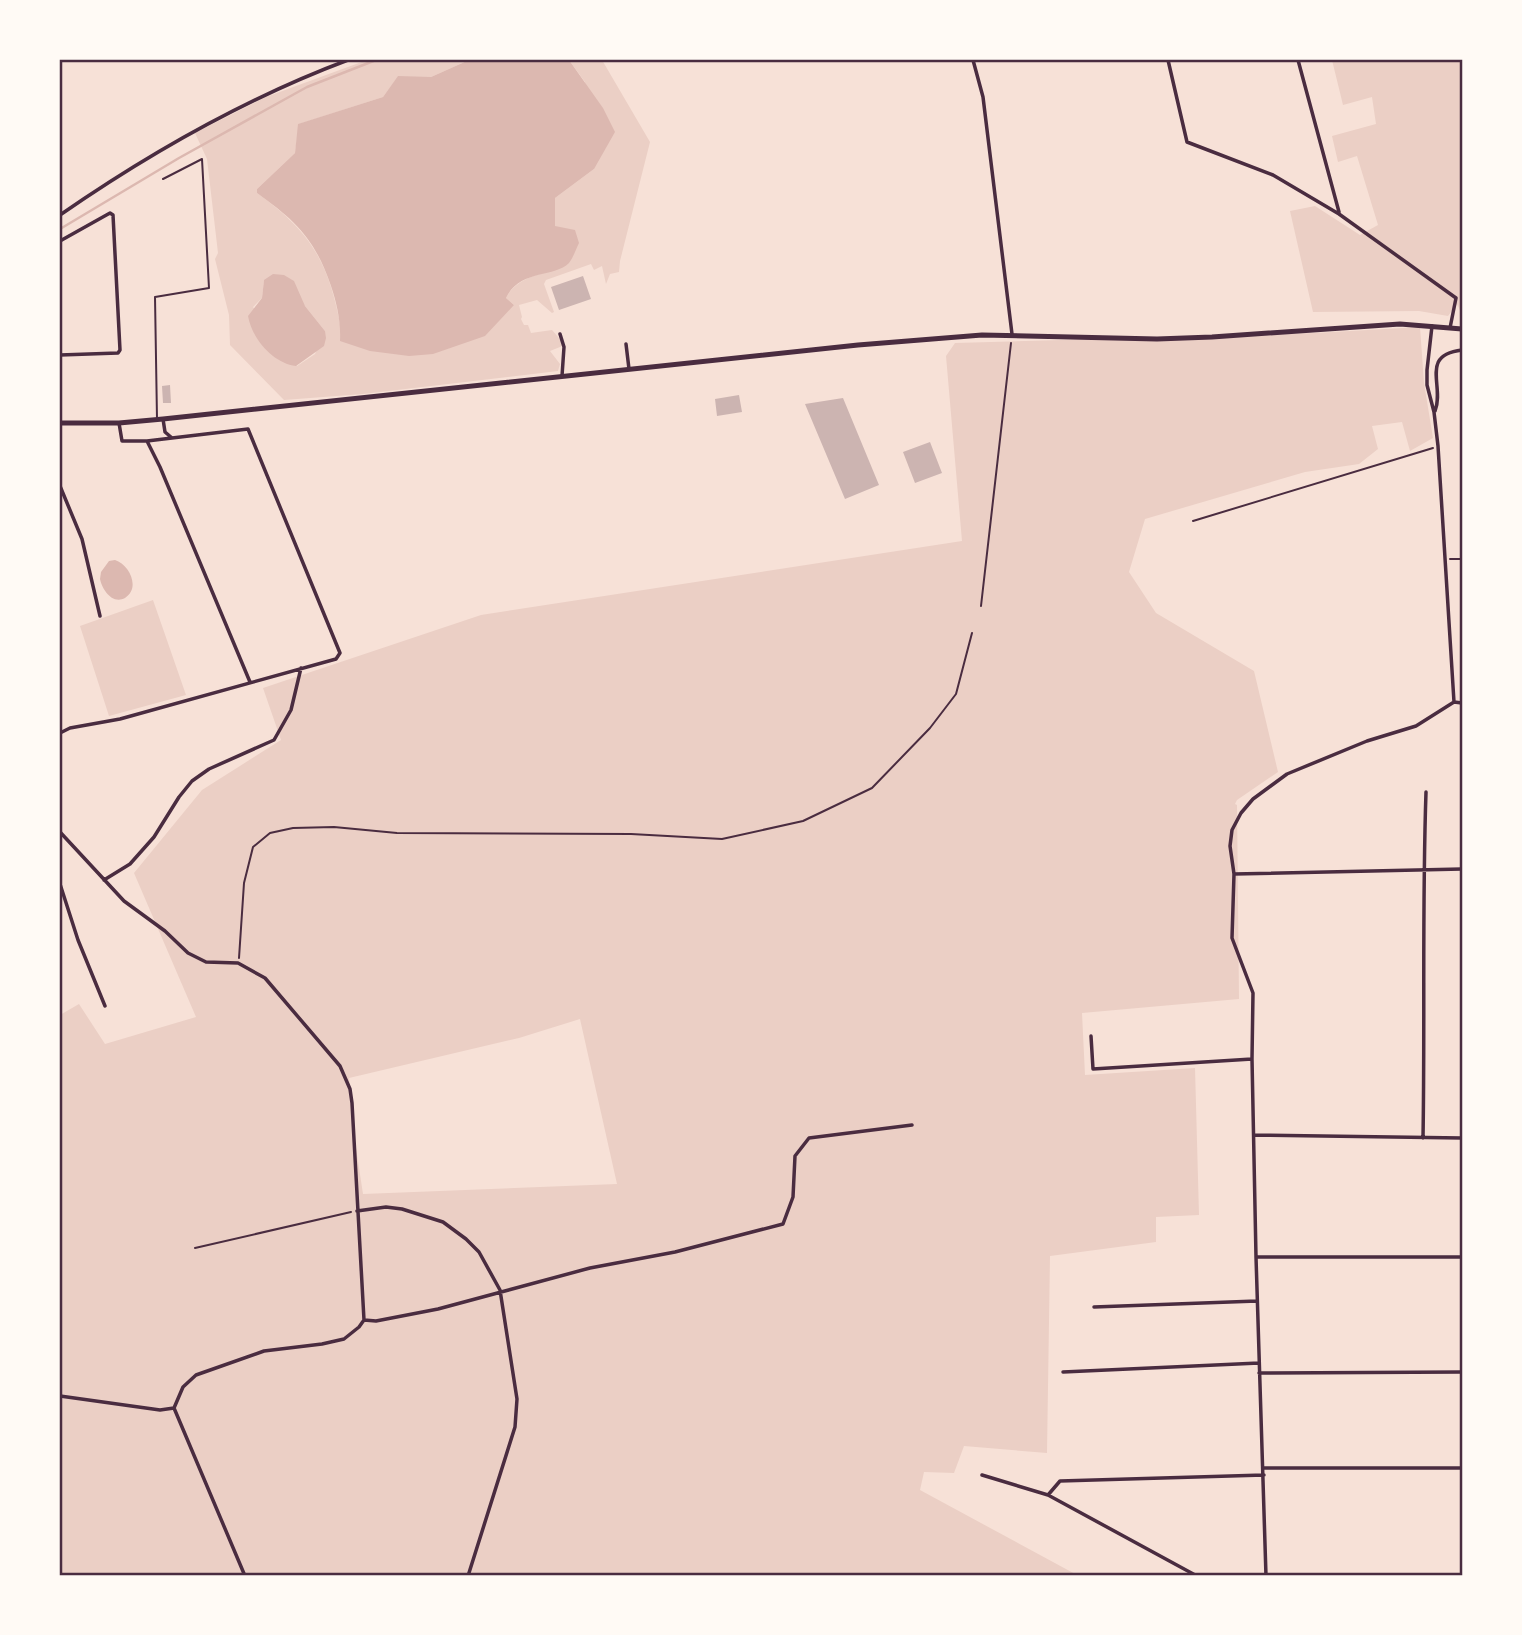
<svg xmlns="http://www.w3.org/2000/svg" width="1522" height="1635" viewBox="0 0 1522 1635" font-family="'Source Sans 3',sans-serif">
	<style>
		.green { fill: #ebcfc5; fill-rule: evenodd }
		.water { fill: #dcb8b0 }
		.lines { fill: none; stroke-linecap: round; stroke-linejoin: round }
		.stream { stroke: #dcb8b0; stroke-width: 2.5 }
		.building { fill: #ccb4b1 }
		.path { stroke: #4a2c40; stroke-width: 2 }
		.service { stroke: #4a2c40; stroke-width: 2 }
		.minor { stroke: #4a2c40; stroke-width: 3.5 }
		.secondary { stroke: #4a2c40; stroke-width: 5 }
		.neatline { fill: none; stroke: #4a2c40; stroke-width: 2.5 }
	</style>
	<rect width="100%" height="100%" fill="#f7e1d7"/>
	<path class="green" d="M367,60H469L431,77H398L383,97L299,124L295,153L257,189V193C311,232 329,262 341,329L514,305L506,298C515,280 535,275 554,270L555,198L594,169L585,82L569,60H602L650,142L620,261L619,272L610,274L606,284L602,266L594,270L591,264L546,280L544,284L554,312L552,313L537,300L519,305L522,317L521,319L524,325H528L531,333L552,330L565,345L550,351L560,364L558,371L363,394L284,400L230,345L229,315L215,259L218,253L207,159L195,133L266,97ZM264,280L305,306L325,331L315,354L297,366L253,307L262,298Z
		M1332,60H1462V314L1457,304L1448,316L1419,311L1313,312L1290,211L1315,206L1360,235L1378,225L1357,156L1338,162L1332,136L1376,124L1372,97L1343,105Z
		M1420,327L1424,383L1433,438L1410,451L1402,422L1372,426L1378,449L1359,464L1305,472L1145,519L1129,572L1156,613L1254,671L1278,772L1237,800L1235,804L1237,805L1239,999L1082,1013L1085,1075L1195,1068L1199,1215L1156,1217V1242L1050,1256L1047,1453L964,1446L954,1473L924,1472L920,1490L1077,1575H60V1015L79,1004L105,1044L196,1017L134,873L202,790L281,740L263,688L481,615L962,541L946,356L955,343L1315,333ZM580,1019L617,1184L363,1194L354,1135L349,1078L519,1038Z
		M153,600L186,695L109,716L80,626Z"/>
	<path class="water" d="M469,60H569L603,108L615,132L594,169L555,198V226L575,230L579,243C576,249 573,258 569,263C554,278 520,269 506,298L514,305L485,336L433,354L409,356L370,351L340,341C341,322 337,304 331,286C315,239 296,221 257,193V189L295,153L298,124L383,97L398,76L431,77Z
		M273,274L284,275L294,281L305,306L325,331L326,338L324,346L296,366C273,363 252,339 248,316L262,298L264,280Z
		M115,560C129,564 141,588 125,598C112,605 102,589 100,579L101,572L109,561Z"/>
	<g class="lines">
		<path class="stream" d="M60,229L179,158L307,87L376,60"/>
	</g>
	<path class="building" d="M583,276L591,299L559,310L551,287Z
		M170,385L171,403H163L162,386Z
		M739,395L742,412L717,416L715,399Z
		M843,398L879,485L845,499L805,404Z
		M930,442L942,473L915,483L903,452Z"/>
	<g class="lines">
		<path class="path" d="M1193,521L1433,448
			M1450,559H1462
			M981,606L1011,343
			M239,958L244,883L253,847L270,833L293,828L334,827L397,833L631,834L722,839L803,821L872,788L930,728L956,694L972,633
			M195,1248L351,1212"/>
		<path class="service" d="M157,419L155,297L209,288L202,159L163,179"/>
		<path class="minor" d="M973,60L983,97L1012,334
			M1168,60L1187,142L1273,175L1339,214L1456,298L1450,328
			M1298,60L1339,212
			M60,215C151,152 244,99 348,60
			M60,241L110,213L113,215L120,350L118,353L60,355
			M1432,326L1427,370V385L1434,412L1438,446L1454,702
			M560,334L564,347L562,376
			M626,344L629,369
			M1435,411C1445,386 1419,355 1462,350
			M119,423L122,441H147L160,467L250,682
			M147,441L172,438
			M60,486L82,539L100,616
			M1454,702L1462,703
			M60,733L70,728L120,719L336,659L340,653L248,429L172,438L165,432L163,419
			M60,832L124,901L165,931L188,953L206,962L238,963L265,978L340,1066L350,1089L352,1103L364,1320L359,1327L344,1339L322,1344L264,1351L196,1375L183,1387L174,1408L245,1576
			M1234,874L1462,869
			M104,880L130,864L154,837L179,797L192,781L209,769L274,740L291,710L301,668
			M60,884L78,940L105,1006
			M1091,1036L1093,1069L1252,1059
			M1255,1135L1462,1138
			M1423,1138C1425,1022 1422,907 1426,792
			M357,1211L386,1207L402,1209L443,1222L466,1239L479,1252L500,1290L517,1399L515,1427L468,1576
			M1256,1257H1462
			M1094,1307L1257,1301
			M364,1320L376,1321L438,1309L590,1268L675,1252L783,1224L793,1197L795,1156L809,1138L912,1125
			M1063,1372L1259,1363
			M1259,1373L1462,1372
			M60,1396L160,1410L174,1408
			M1263,1468H1462
			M982,1475L1048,1495L1197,1576
			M1048,1495L1060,1481L1264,1475
			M1266,1576L1256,1257L1252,1059L1253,993L1232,938L1234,874L1230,846L1232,830L1241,813L1253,799L1287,774L1367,741L1416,726L1454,702"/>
		<path class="secondary" d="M60,423H119L163,419L858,345L982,335L1157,339L1212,337L1400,324L1462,329"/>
	</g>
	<rect width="1522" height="1635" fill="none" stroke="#fffaf5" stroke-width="122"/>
	<rect x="61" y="61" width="1400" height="1513" class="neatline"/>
</svg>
